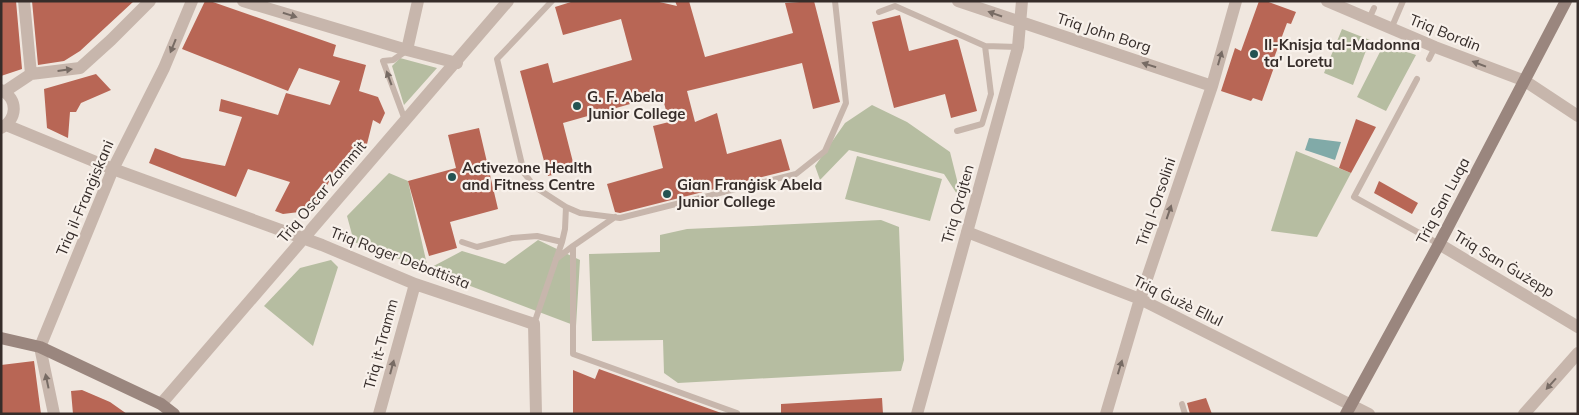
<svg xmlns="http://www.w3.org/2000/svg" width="1579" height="415" viewBox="0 0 1579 415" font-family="Mulish,sans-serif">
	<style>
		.green { fill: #b6bda1 }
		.water { fill: #81aaa8 }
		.building { fill: #b86655 }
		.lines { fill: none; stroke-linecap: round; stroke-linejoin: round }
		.lane { stroke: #c7b6ac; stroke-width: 6 }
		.street { stroke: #c7b6ac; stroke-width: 12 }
		.secondary { stroke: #9a867e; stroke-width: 12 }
		.oneway { fill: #776b64 }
		.poi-dot { fill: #245352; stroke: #f8f1eb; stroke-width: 2 }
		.labels { text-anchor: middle; stroke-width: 4.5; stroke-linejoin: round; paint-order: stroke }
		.street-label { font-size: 15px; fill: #362d2a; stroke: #f8f1eb }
		.poi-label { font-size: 15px; font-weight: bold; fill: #362d2a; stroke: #f8f1eb; text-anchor: start }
	</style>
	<rect width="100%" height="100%" fill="#f0e7df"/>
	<path class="green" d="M1342,29L1370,40L1353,85L1324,73Z
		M1384,44L1416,55L1386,111L1357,97Z
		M400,58L437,68L404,105L392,66Z
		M872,105L907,122L950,152L958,184L957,194L944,174L849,150L820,180L815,166L845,123Z
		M1296,151L1351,173L1317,237L1271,231Z
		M857,156L942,179L930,221L845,199Z
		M389,173L408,181L428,269L462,251L505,264L538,240L580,260L576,326L354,242L347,216Z
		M881,220L899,227L904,360L901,371L678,383L664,373L663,340L592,341L589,254L660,252V235L687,229Z
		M331,260L338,267L313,346L264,306L300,268Z"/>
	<path class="water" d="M1309,138L1341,142L1335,160L1305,150Z"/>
	<path class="building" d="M1,1H16L22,69L1,76Z
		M32,1H134L80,51L64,61L38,65Z
		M205,1H210L336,45L333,56L366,65L359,91L378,97L385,113L380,124L373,120L367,144L363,143L361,150L357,149L355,157H345L342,171H339L338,173L334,172L318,203L307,211L283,214L275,211L290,182L248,169L236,197L149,163L155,148L182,158L225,166L242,117L219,111L221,99L278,115L286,93L330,105L340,81L299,68L288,91L182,49Z
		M574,1H655L677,6L675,1H689L705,57L793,33L785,3L814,1L840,102L813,109L802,63L687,91L695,122L717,113L727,154L781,139L790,170L620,213L615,212L607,184L663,168L653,126L669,122L662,95L563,123L575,170L548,176L520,71L548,63L553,83L632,60L621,19L563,35L555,7Z
		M1259,1H1266L1296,12L1291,24L1287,23L1274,58L1277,59L1262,101L1253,98L1251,101L1221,91L1235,48L1241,51Z
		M900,15L909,51L956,39L958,40L977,111L951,118L945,94L894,108L872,22Z
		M96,74L111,90L81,103L76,112H70L68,138L47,128L44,89Z
		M1356,119L1376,127L1351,173L1339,168Z
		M479,128L498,209L450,222L457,248L429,256L408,181L456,168L448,135Z
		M1379,181L1418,203L1412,214L1374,193Z
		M34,361L41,414H1V365Z
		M599,369L724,414H573V370L595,379Z
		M82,390L110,402L127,414H73L71,391Z
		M882,398L883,414H781V404Z
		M1206,398L1212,414H1190L1187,403Z"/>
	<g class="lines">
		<path class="lane" d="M552,1L497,59L524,173L535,187L566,207L580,213L620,218L796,174L825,151L846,103L835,1
			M879,12L895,6L985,46L1018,47
			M1369,19L1374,8
			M1391,29L1403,1
			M1429,59L1435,47
			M1417,79L1354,197L1439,244
			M405,120L383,61L393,60L406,51
			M957,131L982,124L991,94L985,46
			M615,217L573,246V354L737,413
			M462,242L477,247L512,238L537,236L562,242
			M556,259L573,246
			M534,324L562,242L565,229L566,207
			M1182,404L1185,414"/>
		<path class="street" d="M24,1L31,74
			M243,1L407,50L457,63
			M958,1L1212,86
			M1327,1L1435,47L1525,81L1578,116
			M407,50L418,1
			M1,90C19,99 17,120 1,128
			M4,92L31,74L80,68L111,40L150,1
			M6,125L113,169L322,245L415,284L534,324L536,414
			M967,232L1140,299L1369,414
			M1439,244L1578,327
			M161,404L508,1
			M54,414L40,347L113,169L164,68L192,1
			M379,414L415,284
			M917,414L1018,47L1022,1
			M1106,414L1140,299L1212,86L1236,1
			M1524,414L1578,353"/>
		<path class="secondary" d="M1,338L40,347L161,404L174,414
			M1346,414L1439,244L1566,1"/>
	</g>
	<defs><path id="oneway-solid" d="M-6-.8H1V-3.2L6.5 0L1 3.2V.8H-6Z" transform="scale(1.25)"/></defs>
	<g class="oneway">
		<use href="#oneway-solid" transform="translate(995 14) rotate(-161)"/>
		<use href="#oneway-solid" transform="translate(290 15) rotate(17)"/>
		<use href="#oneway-solid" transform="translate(173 46) rotate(112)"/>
		<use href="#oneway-solid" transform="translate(1220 58) rotate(-74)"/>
		<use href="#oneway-solid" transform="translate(1479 64) rotate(-159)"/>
		<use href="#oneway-solid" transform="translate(1149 65) rotate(-162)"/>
		<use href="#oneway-solid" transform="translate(65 70) rotate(-7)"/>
		<use href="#oneway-solid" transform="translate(389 78) rotate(-110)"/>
		<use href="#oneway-solid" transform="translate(1169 212) rotate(-71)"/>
		<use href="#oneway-solid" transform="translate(392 367) rotate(-75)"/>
		<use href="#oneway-solid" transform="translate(1120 367) rotate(-73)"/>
		<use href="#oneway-solid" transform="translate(47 381) rotate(-102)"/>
		<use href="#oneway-solid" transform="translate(1551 384) rotate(132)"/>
	</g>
	<g class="poi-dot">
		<circle cx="1254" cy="54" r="5"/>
		<circle cx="577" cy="106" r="5"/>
		<circle cx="452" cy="177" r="5"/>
		<circle cx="667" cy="194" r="5"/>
	</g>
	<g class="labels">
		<g class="street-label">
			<text transform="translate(1104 33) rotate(18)" y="5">Triq John Borg</text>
			<text transform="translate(1445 33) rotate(22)" y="5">Triq Bordin</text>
			<text transform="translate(322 192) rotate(-50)" y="5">Triq Oscar Zammit</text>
			<text transform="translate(85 198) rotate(-67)" y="5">Triq il-Franġiskani</text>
			<text transform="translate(1443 201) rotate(-62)" y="5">Triq San Luqa</text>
			<text transform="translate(1156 202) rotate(-71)" y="5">Triq l-Orsolini</text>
			<text transform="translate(958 204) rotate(-74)" y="5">Triq Qrajten</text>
			<text transform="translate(400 258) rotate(21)" y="5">Triq Roger Debattista</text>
			<text transform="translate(1504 264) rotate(31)" y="5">Triq San Ġużepp</text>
			<text transform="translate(1178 301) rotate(26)" y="5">Triq Ġużè Ellul</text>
			<text transform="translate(381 344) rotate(-75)" y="5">Triq it-Tramm</text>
		</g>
		<g class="poi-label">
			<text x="1264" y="50">Il-Knisja tal-Madonna<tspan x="1264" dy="17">ta' Loretu</tspan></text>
			<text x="587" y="102">G. F. Abela<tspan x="587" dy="17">Junior College</tspan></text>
			<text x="462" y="173">Activezone Health<tspan x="462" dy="17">and Fitness Centre</tspan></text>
			<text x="677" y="190">Gian Franġisk Abela<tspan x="677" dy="17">Junior College</tspan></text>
		</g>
	</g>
	<rect width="1579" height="415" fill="none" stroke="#362d2a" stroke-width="5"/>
</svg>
